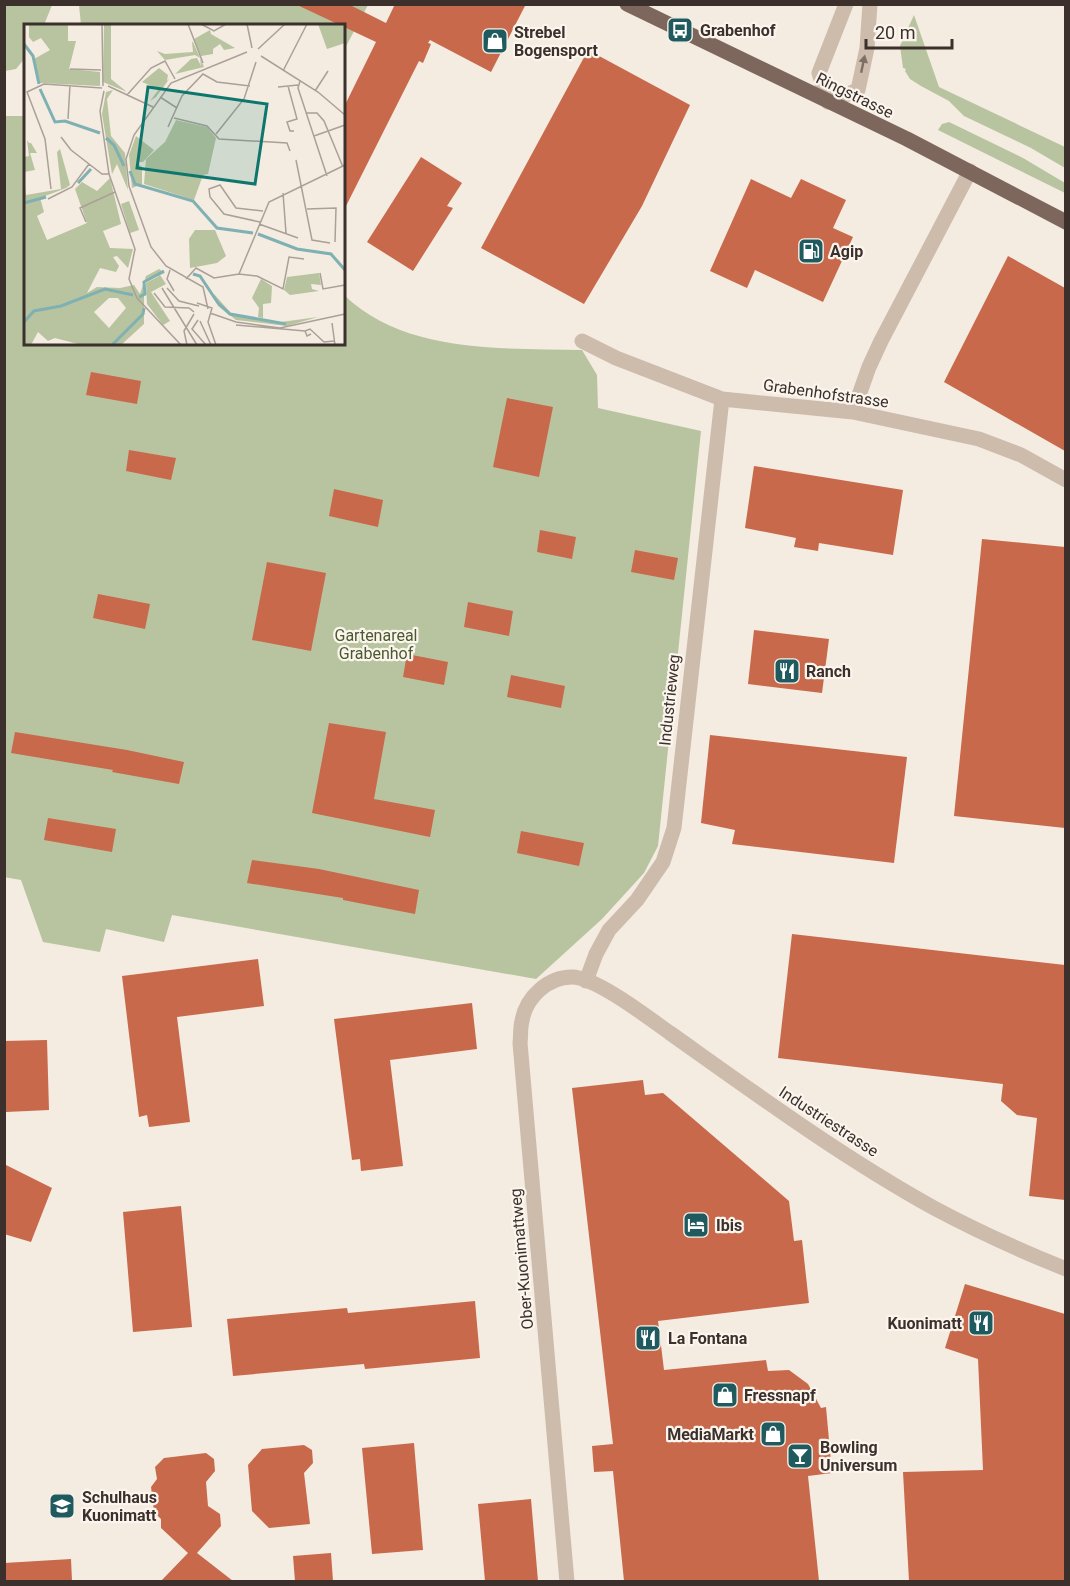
<svg xmlns="http://www.w3.org/2000/svg" width="1070" height="1586" viewBox="0 0 1070 1586" font-family="Roboto,sans-serif">
	<style>
		.green { fill: #b8c4a0 }
		.building { fill: #c8694b }
		.lines { fill: none; stroke-linecap: round; stroke-linejoin: round }
		.minor { stroke: #cdbbac; stroke-width: 15 }
		.tertiary { stroke: #cdbbac; stroke-width: 15 }
		.primary { stroke: #7d675c; stroke-width: 15 }
		.oneway { fill: #7d6f65 }
		.labels { text-anchor: middle; stroke-width: 4.5; stroke-linejoin: round; paint-order: stroke }
		.poi-label { font-size: 16px; font-weight: bold; fill: #3b302b; stroke: #fbf5ee; text-anchor: start }
		.street-label { font-size: 16px; fill: #3b302b; stroke: #fbf5ee }
		.park-label { font-size: 16px; fill: #4a5a2e; stroke: #fbf5ee }
		.inset-river { fill: none; stroke: #7fb0b2; stroke-width: 3 }
		.inset-road { fill: none; stroke: #aaa098; stroke-width: 1.5 }
		.view { fill: #0f766e; fill-opacity: 0.15; stroke: #0f766e; stroke-width: 3 }
		.inset-edge { fill: none; stroke: #3b302b; stroke-width: 3 }
	</style>
	<rect width="100%" height="100%" fill="#f4ebe1"/>
	<path class="green" d="M5,4L52,5L44,25L26,26L25,58L16,69L5,71Z
		M79,5H368L344,50V26L81,25Z
		M914,15L939,87L1065,147V168L1031,148L964,116L949,101L921,86L910,79L905,71L906,69L903,68L900,46Z
		M4,116H25L26,344H344V295C405,354 502,348 582,350L597,375L598,408L701,431L658,846L644,873L602,919L536,979L172,915L164,942L106,929L100,952L43,942L21,880L4,877Z
		M949,122L1023,158L1065,183V193L938,130L942,124Z"/>
	<path class="building" d="M295,4H348L386,23L395,4H526L491,72L430,40L428,43L431,44L423,63L419,61L344,210V107L376,42Z
		M588,50L690,105L642,206L584,304L481,248Z
		M421,157L462,183L447,206L453,208L413,271L367,242Z
		M751,179L791,198L801,179L846,200L833,228L853,237L823,302L755,270L747,288L710,271Z
		M1008,256L1065,288V451L944,382Z
		M91,372L141,381L137,404L86,395Z
		M507,398L553,407L539,477L493,467Z
		M129,450L176,458L171,480L126,471Z
		M754,466L903,490L893,555L819,543L818,551L794,547L796,538L745,528Z
		M334,489L383,500L378,527L329,516Z
		M540,530L576,537L572,559L537,552Z
		M982,539L1065,547V828L954,816Z
		M635,550L678,558L674,580L631,572Z
		M267,562L326,573L311,651L252,640Z
		M98,594L150,604L145,629L93,618Z
		M468,602L513,611L509,636L464,627Z
		M754,630L829,639L822,693L748,684Z
		M407,654L448,662L444,685L403,677Z
		M511,675L565,686L561,708L507,697Z
		M329,723L386,732L374,799L435,810L430,837L312,813Z
		M15,732L127,750L184,762L179,784L112,772L113,770L11,753Z
		M710,735L907,757L894,863L732,844L735,830L701,823Z
		M48,818L116,829L112,852L44,840Z
		M521,831L584,843L579,866L517,853Z
		M252,860L319,869L419,890L415,914L343,900V898L247,883Z
		M792,934L1065,965V1200L1029,1196L1037,1118L1017,1115L1001,1101L1003,1084L778,1058Z
		M258,959L264,1006L177,1017L190,1122L149,1127L147,1115L139,1117L122,976Z
		M472,1003L477,1049L390,1060L403,1166L361,1171L360,1159L352,1160L334,1019Z
		M47,1040L49,1110L6,1112L4,1041Z
		M643,1080L645,1095L663,1093L789,1201L794,1241L802,1240L809,1303L658,1321L664,1370L766,1360L768,1371L789,1370L808,1384L821,1408L826,1407L832,1473L808,1476L819,1581H624L613,1471L594,1472L592,1446L613,1444L572,1088Z
		M4,1164L52,1188L31,1242L4,1234Z
		M181,1206L192,1327L133,1332L123,1212Z
		M965,1284L1065,1314V1581H909L903,1472L983,1470L978,1359L945,1348Z
		M475,1301L480,1358L365,1369L364,1364L233,1376L227,1319L347,1308L348,1313Z
		M414,1443L423,1550L372,1554L362,1448Z
		M304,1445L312,1450L313,1463L304,1473L310,1524L269,1528L252,1511L248,1465L262,1449Z
		M206,1453L214,1459L215,1471L206,1482L208,1506L220,1514L221,1526L197,1553L233,1581H161L188,1553L161,1528V1519L154,1512L151,1487L157,1479L155,1467L164,1458Z
		M531,1499L538,1581H485L478,1504Z
		M331,1553L333,1581H295L293,1556Z
		M71,1559L72,1581H4V1563Z"/>
	<g class="lines">
		<path class="minor" d="M582,341L616,358L722,399L853,412L979,439L1021,455L1066,480
			M853,412L869,367L881,341L970,171
			M586,981L596,954L609,930L637,900L663,862L674,828L722,399
			M567,1582L520,1043C521,1036 520,1028 522,1021C526,997 548,977 572,977C596,977 650,1019 670,1033C756,1094 842,1157 934,1208C977,1231 1021,1251 1066,1269"/>
		<path class="tertiary" d="M846,4L819,73L828,102L858,90L867,48L870,4"/>
		<path class="primary" d="M627,4L907,139L1066,222"/>
	</g>
	<defs><path id="oneway-solid" d="M-6-.8H1V-3.2L6.5 0L1 3.2V.8H-6Z" transform="scale(1.5)"/></defs>
	<use class="oneway" href="#oneway-solid" transform="translate(863 64) rotate(-78)"/>
	<defs>
		<g id="bus-square" transform="scale(1.35)"><rect x="-9" y="-9" width="18" height="18" rx="4" fill="#1f5a5e" stroke="#fbf5ee"/><path d="M-5-6H5V4H4V6H2V4H-2V6H-4V4H-5ZM-3.5-4V0h7V-4ZM-3.5 1.2v1.5H-2V1.2ZM2 1.2v1.5H3.5V1.2Z" fill="#fff"/></g>
		<g id="shop-square" transform="scale(1.35)"><rect x="-9" y="-9" width="18" height="18" rx="4" fill="#1f5a5e" stroke="#fbf5ee"/><path d="M-5-2.5h2.3a2.7 3.5 0 0 1 5.4 0H5L5.5 6h-11ZM-1.5-2.5h3a1.5 2.3 0 0 0-3 0Z" fill="#fff"/></g>
		<g id="fuel-square" transform="scale(1.35)"><rect x="-9" y="-9" width="18" height="18" rx="4" fill="#1f5a5e" stroke="#fbf5ee"/><path d="M-5.5-6h7V0h2V4h1.3V-2.5L3-4.5l.8-.8L6-3V5H2.5V1h-1V6h-7ZM-4.2-4.7v3.2H.2V-4.7Z" fill="#fff"/></g>
		<g id="restaurant-square" transform="scale(1.35)"><rect x="-9" y="-9" width="18" height="18" rx="4" fill="#1f5a5e" stroke="#fbf5ee"/><path d="M-5-6h1v4h1v-4h1v4h1v-4h1v5L-1.5 .5V6h-2V.5L-5-1ZM5-6V6H3V1.5H1.5Q1.5-4 5-6Z" fill="#fff"/></g>
		<g id="hotel-square" transform="scale(1.35)"><rect x="-9" y="-9" width="18" height="18" rx="4" fill="#1f5a5e" stroke="#fbf5ee"/><path d="M-6-4.5h1.5V1H6V5H4.5V3h-9V5H-6ZM-4 0a1.8 1.8 0 1 1 3.6 0ZM.5 0V-2.5h3Q6-2.5 6 0Z" fill="#fff"/></g>
		<g id="bar-square" transform="scale(1.35)"><rect x="-9" y="-9" width="18" height="18" rx="4" fill="#1f5a5e" stroke="#fbf5ee"/><path d="M-6-5H6L.8 .8V4.5H3.5V6h-7V4.5H-.8V.8Z" fill="#fff"/></g>
		<g id="school-square" transform="scale(1.35)"><rect x="-9" y="-9" width="18" height="18" rx="4" fill="#1f5a5e" stroke="#fbf5ee"/><path d="M0-5L7-2L0 1L-7-2ZM-4 1L0 2.5L4 1V4Q0 6-4 4Z" fill="#fff"/></g>
	</defs>
	<g fill-rule="evenodd">
		<use href="#bus-square" x="680" y="30"/>
		<use href="#shop-square" x="495" y="41"/>
		<use href="#fuel-square" x="811" y="251"/>
		<use href="#restaurant-square" x="787" y="671"/>
		<use href="#hotel-square" x="696" y="1225"/>
		<use href="#restaurant-square" x="981" y="1323"/>
		<use href="#restaurant-square" x="648" y="1338"/>
		<use href="#shop-square" x="725" y="1395"/>
		<use href="#shop-square" x="773" y="1434"/>
		<use href="#bar-square" x="800" y="1456"/>
		<use href="#school-square" x="62" y="1506"/>
	</g>
	<g class="labels">
		<g class="poi-label">
			<text x="700" y="36">Grabenhof</text>
			<text x="514" y="38">Strebel<tspan x="514" dy="18">Bogensport</tspan></text>
			<text x="830" y="257">Agip</text>
			<text x="806" y="677">Ranch</text>
			<text x="716" y="1231">Ibis</text>
			<text x="962" y="1329" text-anchor="end">Kuonimatt</text>
			<text x="668" y="1344">La Fontana</text>
			<text x="744" y="1401">Fressnapf</text>
			<text x="754" y="1440" text-anchor="end">MediaMarkt</text>
			<text x="820" y="1453">Bowling<tspan x="820" dy="18">Universum</tspan></text>
			<text x="82" y="1503">Schulhaus<tspan x="82" dy="18">Kuonimatt</tspan></text>
		</g>
		<g class="street-label">
			<text transform="translate(855 95) rotate(26)" y="6">Ringstrasse</text>
			<text transform="translate(826 393) rotate(8)" y="6">Grabenhofstrasse</text>
			<text transform="translate(669 700) rotate(-84)" y="6">Industrieweg</text>
			<text transform="translate(829 1121) rotate(33)" y="6">Industriestrasse</text>
			<text transform="translate(521 1259) rotate(-95)" y="6">Ober-Kuonimattweg</text>
		</g>
		<g class="park-label">
			<text x="376" y="641">Gartenareal<tspan x="376" dy="18">Grabenhof</tspan></text>
		</g>
	</g>
	<g transform="translate(24 24)">
		<rect width="321" height="321" fill="#f4ebe1"/>
		<path d="M5,0H44V17H52L45,45L76,48V62L16,59L10,35L26,26L17,14L9,18L5,13ZM80,0H87V55L103,68L79,58ZM294,0H321V19L303,25ZM186,6L187,10L211,24L200,26L196,20L189,25V30L177,32L170,15ZM168,18H169L180,43L151,50L167,35L173,34L177,42L176,34L171,31L141,36L133,27L141,30L169,28ZM135,44L144,51L143,57L146,54L132,73L126,77L135,65L118,58ZM89,66L83,75L87,112L101,129L104,166L93,140L88,150L78,90L82,68ZM152,96L183,103L192,114L184,150L179,151L170,176L120,160L122,135L141,118ZM112,112L130,126L119,138H112L118,143V160L108,164L105,131ZM3,116L5,119H7L13,129H6L11,146L0,148V133L5,132ZM36,125L46,161L42,164L16,174L20,188L13,192L23,216L63,199L51,165L58,158L73,167L86,154L97,200L79,207L86,224L109,225L104,244L93,232L89,233L95,242L92,248L76,244L63,269L73,263L96,264L110,261L116,270L122,252L135,245L141,249L136,251L142,260L127,268L146,297L139,301L123,280L122,259L135,252L125,254L120,259V300L97,321H58L31,314L24,317L14,308L7,321H0V155L2,171L37,165L33,128ZM85,274H94L102,284L85,304L70,288ZM105,177L115,206L106,209L97,180ZM171,206H191L202,232L193,239L166,244L165,215ZM295,249L297,261L287,260L288,265L295,267L266,271L260,266L263,253ZM237,255L248,262L247,279L239,280V294L234,293L235,284L228,274ZM190,270L207,289L218,293L257,298L294,293L263,302L212,296L194,282Z" fill="#b8c4a0" fill-rule="evenodd"/>
		<path class="inset-river" d="M0,20L9,32L15,60M16,65L31,98L41,97L76,109M82,114L90,121L100,142M106,147L111,160L169,177L193,204L229,209M54,159L67,145M0,179L22,173M234,210L273,225L307,230L321,246M169,250L176,252L194,279L206,290L262,300M115,273L121,270L120,258L140,247M0,298L10,287L37,282L81,265L109,271M88,321L119,290L120,284"/>
		<path class="inset-road" d="M78,0L79,62M164,0L179,39M177,0L190,7L202,0M223,0L228,24M234,25L261,0M237,32L294,68L321,91M46,45L77,46M259,47L283,0M276,57L274,64L303,152M84,62L129,83M264,62L273,95L263,98L266,107H270M254,63L274,61M80,67L76,87L85,150L111,225L105,255L113,274L157,321M291,67L304,47M103,71L127,44L141,37L151,55M136,73L153,84M282,89H293L300,97L319,143M150,94L183,102L195,115L263,119L266,127M44,95L46,61M144,103L158,72L179,50L193,58L226,62M192,110L220,75L232,38M290,112L321,101M37,113L47,126L78,150H85M272,136L288,216L306,219M27,165L21,115L3,68L20,60L78,64M259,169L262,209M24,175L48,163L65,140M283,185L312,184L311,218M62,198L56,184L91,168M236,198L200,190L186,173L185,165L196,161L212,184L239,187M235,200L274,214M146,246L143,255L150,267M296,249L299,265L321,261M215,250L245,178L321,141M162,255L172,244L190,254L215,250L233,252L259,265L265,233L280,235M138,264L173,321M143,264L155,277L175,282M130,269L141,283L165,284L170,288M173,279L188,284L184,298L192,321M184,285L179,263L142,242L127,223L105,162L102,135L110,111L147,59L223,28M186,289L212,298L256,304L321,290M174,296L168,305L182,321M176,297L187,321M308,299L311,321M212,301L281,307M287,310L283,312L281,307L286,305L300,318L310,317M163,321L160,307L170,290"/>
		<path class="view" d="M124,63L243,80L231,160L113,144Z"/>
		<rect width="321" height="321" class="inset-edge"/>
	</g>
	<rect width="1070" height="1586" fill="none" stroke="#3b302b" stroke-width="12"/>
	<path d="M866 39v9h86v-9" fill="none" stroke="#3b302b" stroke-width="3"/>
	<text x="875" y="39" font-size="18" fill="#3b302b" stroke="#fbf5ee" stroke-width="4.5" paint-order="stroke">20 m</text>
</svg>
